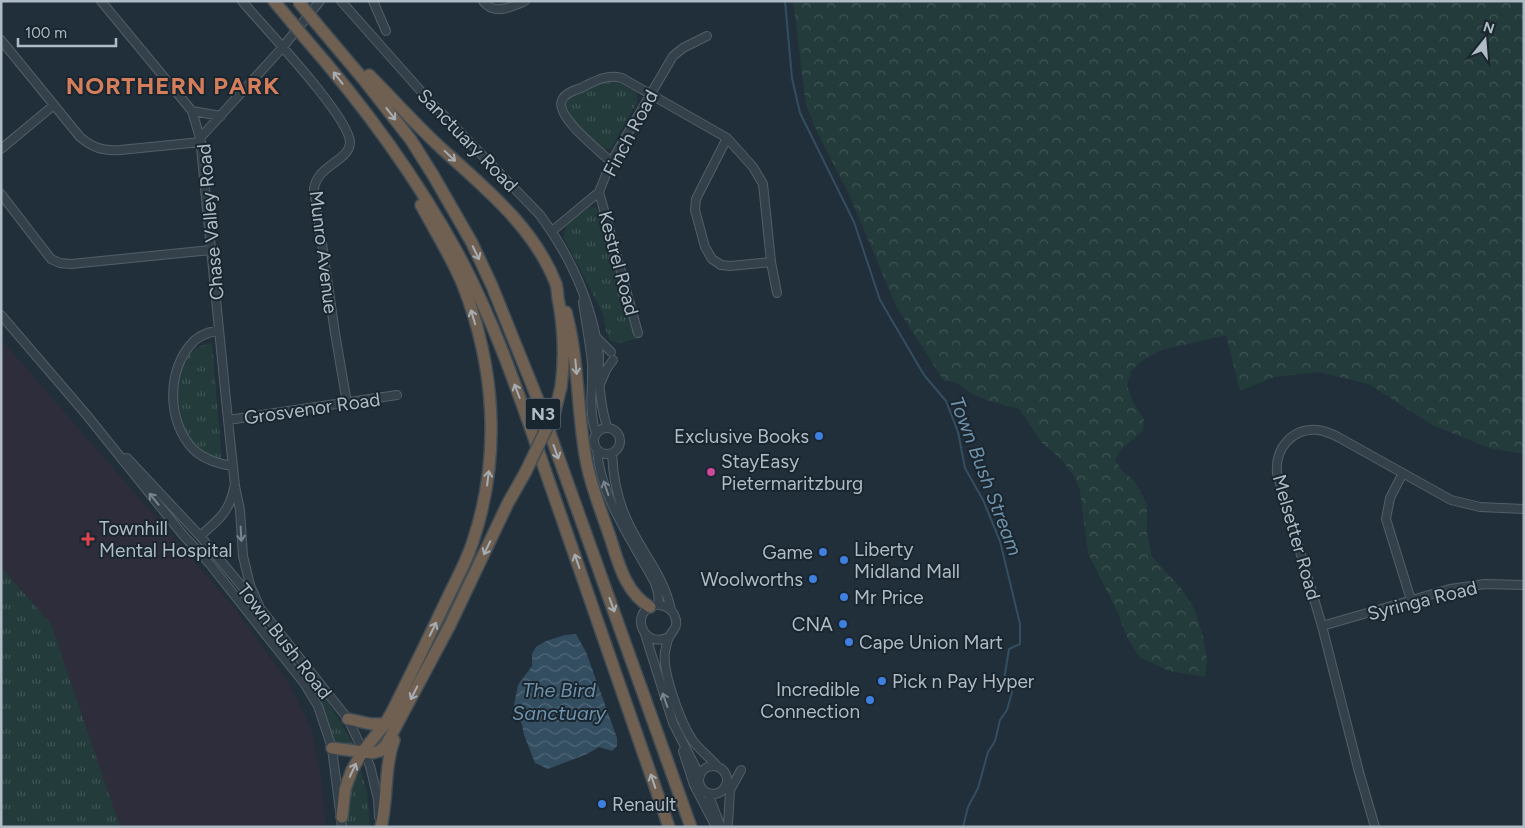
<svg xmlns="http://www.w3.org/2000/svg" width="1525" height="828" viewBox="0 0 1525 828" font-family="Figtree,sans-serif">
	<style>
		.medical { fill: #2d2d3b }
		.grass { fill: url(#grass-tufts) }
		.forest { fill: url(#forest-crowns) }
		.water { fill: url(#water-waves) }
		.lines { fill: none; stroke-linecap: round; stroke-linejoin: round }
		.stream { stroke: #344e61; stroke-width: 2 }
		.minor-casing { stroke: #525f68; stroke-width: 10 }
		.highway-casing { stroke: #3f4c55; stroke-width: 14 }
		.minor { stroke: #35414a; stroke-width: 8 }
		.highway { stroke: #706051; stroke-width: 11 }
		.highway-bridge-casing { stroke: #3f4c55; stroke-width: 14; stroke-linecap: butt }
		.highway-bridge { stroke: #706051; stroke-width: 11 }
		.oneway { stroke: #a6aeb4 }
		.oneway2 { stroke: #78858e }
		.shop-dot { fill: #3f7fe0; stroke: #1a262f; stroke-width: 2 }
		.hotel-dot { fill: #d1479c; stroke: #1a262f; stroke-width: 2 }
		.health-dot { fill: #e0444e; stroke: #1a262f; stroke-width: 2 }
		.labels { text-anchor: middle; stroke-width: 4; stroke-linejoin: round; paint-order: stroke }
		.shield { fill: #1a262f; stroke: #828f99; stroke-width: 1 }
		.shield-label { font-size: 18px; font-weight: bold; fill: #afbcc6 }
		.street-label { font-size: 19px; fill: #afbcc6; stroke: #1a262f }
		.poi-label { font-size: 19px; fill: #afbcc6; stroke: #1a262f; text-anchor: start }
		.water-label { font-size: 20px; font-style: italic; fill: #6f92aa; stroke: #1a262f }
		.district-label { font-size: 24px; font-weight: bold; letter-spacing: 1px; fill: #d67e5b; stroke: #1a262f }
	</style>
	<defs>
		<pattern id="grass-tufts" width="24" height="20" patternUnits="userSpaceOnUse" patternTransform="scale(1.25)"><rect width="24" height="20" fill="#233b3a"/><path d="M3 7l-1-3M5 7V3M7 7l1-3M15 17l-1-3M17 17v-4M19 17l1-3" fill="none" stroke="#405555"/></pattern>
		<pattern id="forest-crowns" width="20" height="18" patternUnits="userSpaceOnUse" patternTransform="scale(1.25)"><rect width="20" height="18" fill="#233b3a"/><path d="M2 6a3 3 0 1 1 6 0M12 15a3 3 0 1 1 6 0" fill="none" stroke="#405555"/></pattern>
		<pattern id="water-waves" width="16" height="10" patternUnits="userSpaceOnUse" patternTransform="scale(1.25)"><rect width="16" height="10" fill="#344e61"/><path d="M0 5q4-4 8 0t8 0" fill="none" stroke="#4f6676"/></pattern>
	</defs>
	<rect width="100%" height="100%" fill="#212f3a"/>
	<path class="medical" d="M1,339L233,606L290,685L311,728L321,776L326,827H1Z"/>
	<path class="grass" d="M612,78L637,93V102L611,149L602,150L562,110L567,96Z
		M590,207L596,208L602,211L641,338L619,343L610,341L606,331L603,314L564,238C563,221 578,216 590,207Z
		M212,343L222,459C186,454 168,409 176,376C178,371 181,366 184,362C187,356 193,349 200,346C204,345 208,344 212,343Z
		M1,567L51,624L120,827H1Z
		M285,647C311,679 336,709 354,747L332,743L314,694Z
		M358,760L367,792L370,827H345L344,797Z"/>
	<path class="forest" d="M793,1H1524V454L1489,448L1432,425L1369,384L1317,372L1274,377L1240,391L1226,335L1162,350L1140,362L1131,371L1127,386L1134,404L1144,419L1143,431L1121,449L1115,460L1123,472L1134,480L1147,504V534L1152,557L1181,588L1195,610L1203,637L1207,660L1205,677L1169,671L1139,657L1126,635L1118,613L1088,553L1080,491L1074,476L1060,458L1042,443L1019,409C1004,405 990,402 976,396C962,389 961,381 944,381L896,306L849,194L817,132L806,105Z"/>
	<path class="water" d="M576,634L586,652L617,738V746L612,751L599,747L587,754L548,769L535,763L524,735L522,724L513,710L518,685L532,666V654L536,647L546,641L565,635Z"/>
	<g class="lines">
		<path class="stream" d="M785,1L792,78L800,113L854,222L880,300L924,375L946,401L958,432L965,468L983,500L1000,541L1020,624V644L1009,649L1004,680L1012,692L1007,710L1000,720L995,741L988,752L978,788L968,807L963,827"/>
		<g class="minor-casing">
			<path id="minor" d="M101,1L192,111L200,138
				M242,1C261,24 351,118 350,143C349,161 317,165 314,189L335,333L347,403
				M341,1L427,98L540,215C571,257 592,304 599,355C599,363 598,371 599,378C600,395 602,411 607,427
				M373,1L386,31
				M483,1C494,16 511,7 525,1
				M1,40L80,137C93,148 103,151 120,150L201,142
				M192,111L221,116
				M727,138L696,199L695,210L705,247L712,259L721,265L730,266L771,262
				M1,149L54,105
				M611,162C600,151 554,116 562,100C565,93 575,90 581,88C595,81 606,74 622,78L727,138L753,167L763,184L771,262L777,293
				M599,192L638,333
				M1,194L51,259L60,263L71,264L211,250
				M552,231L599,192L611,162L673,56L683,48L707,36
				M583,302C586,323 590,343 592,363C593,386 588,411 596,433
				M1,315L85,413L183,535L209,563L304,683L318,706L332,748L342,827
				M219,330C210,332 202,334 195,340C166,367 166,422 194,450C204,459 219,464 233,466
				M596,337L611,352
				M601,382L606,370L613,360
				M228,420L397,395
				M594 441a13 13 0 1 1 26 0a13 13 0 1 1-26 0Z
				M597,449C600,498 633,541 655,583L658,593L659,605
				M612,453C613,476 617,499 627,520C641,552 664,575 671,610
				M127,458L200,536L260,608L348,719L370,766L378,799L379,817
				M1403,473L1390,498L1386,519L1411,600
				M200,536C218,520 229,513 234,488
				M260,608L250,585L243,556L240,510L235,486L228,420L200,138L282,48L320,1
				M1322,626L1450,589L1485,584L1524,585
				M645,634L673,723L700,776
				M669,637C646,649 630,618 650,607C659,602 672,607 675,617C679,626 673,630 669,637C667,641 666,647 665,652C662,672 681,724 693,741C700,750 709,757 717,766
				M683,751L694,785L716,827
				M699 780a14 14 0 1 1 28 0a14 14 0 1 1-28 0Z
				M708,793L720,825
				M728,824L730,790L741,770
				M1375,827L1359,772L1322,626L1277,473C1275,448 1292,428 1318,430C1325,431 1332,434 1338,437L1451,500L1480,507L1524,509"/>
		</g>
		<g class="highway-casing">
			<path id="highway" d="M274,1L284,13
				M316,23L364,80L411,140L433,175L472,243L492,286L538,400L691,827
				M304,37C360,101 416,177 457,252C498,327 525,413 553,493C592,604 630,716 669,827
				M369,75C393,99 416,125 441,148C485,188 534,227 556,284C558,290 557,297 559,303C564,332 565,358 561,387
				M566,312C578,356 577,402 584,448C588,479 601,510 611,540C619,565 626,593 650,607
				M348,719L371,724H385
				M332,748L372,753L380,751L386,745L450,625L508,503L525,473
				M342,817L345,789L352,770L363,751L385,724L393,710C412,672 430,635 448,597C457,578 468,559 474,538C501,455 495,367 463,285C452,258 435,231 421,205
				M381,827C388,798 384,768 394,740"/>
		</g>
		<use href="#minor" class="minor"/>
		<use href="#highway" class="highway"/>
		<g class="highway-bridge-casing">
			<path id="highway-bridge" d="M298,1L316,23
				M284,13L304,37
				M525,473L555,411L561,387"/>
		</g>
		<use href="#highway-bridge" class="highway-bridge"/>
	</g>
	<defs><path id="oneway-shaft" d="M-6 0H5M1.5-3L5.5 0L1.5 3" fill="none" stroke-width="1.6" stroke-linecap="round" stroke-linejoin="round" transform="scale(1.25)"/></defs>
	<g class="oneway">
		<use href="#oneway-shaft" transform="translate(338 78) rotate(-128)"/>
		<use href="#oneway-shaft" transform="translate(391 114) rotate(52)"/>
		<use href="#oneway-shaft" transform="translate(450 156) rotate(43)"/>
		<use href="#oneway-shaft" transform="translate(476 253) rotate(64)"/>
		<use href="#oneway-shaft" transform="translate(473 317) rotate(-107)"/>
		<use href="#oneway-shaft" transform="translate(576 367) rotate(85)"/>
		<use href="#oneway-shaft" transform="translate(517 391) rotate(-111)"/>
		<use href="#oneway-shaft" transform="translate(556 452) rotate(70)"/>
		<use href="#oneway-shaft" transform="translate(488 478) rotate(-83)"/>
		<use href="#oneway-shaft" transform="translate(487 548) rotate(116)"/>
		<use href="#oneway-shaft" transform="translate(577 561) rotate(-109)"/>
		<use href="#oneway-shaft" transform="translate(612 605) rotate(70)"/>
		<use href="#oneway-shaft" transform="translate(433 629) rotate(-64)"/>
		<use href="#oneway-shaft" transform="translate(414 693) rotate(117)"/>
		<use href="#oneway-shaft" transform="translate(353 770) rotate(-65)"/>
		<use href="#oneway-shaft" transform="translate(653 781) rotate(-109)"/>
	</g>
	<g class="oneway2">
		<use href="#oneway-shaft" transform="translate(606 488) rotate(-109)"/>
		<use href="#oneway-shaft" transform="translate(154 499) rotate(-129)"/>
		<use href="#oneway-shaft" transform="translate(241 534) rotate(87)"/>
		<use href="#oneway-shaft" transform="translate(665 700) rotate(-109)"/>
	</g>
	<g class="shop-dot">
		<circle cx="819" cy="436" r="5"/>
		<circle cx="823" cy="552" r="5"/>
		<circle cx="844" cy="560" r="5"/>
		<circle cx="813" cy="579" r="5"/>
		<circle cx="844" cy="597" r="5"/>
		<circle cx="843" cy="624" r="5"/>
		<circle cx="849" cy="642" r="5"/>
		<circle cx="882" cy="681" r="5"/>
		<circle cx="870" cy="700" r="5"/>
		<circle cx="602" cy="804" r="5"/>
	</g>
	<circle class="hotel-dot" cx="711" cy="472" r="5"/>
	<path class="health-dot" d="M85.5 531.5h5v5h5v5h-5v5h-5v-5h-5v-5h5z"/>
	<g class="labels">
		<rect class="shield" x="525.5" y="398.5" width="35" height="31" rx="4"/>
		<g class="shield-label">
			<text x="543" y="420">N3</text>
		</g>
		<g class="street-label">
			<text transform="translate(630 133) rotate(-62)" y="7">Finch Road</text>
			<text transform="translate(468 140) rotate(46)" y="7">Sanctuary Road</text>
			<text transform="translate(210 222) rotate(-95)" y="7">Chase Valley Road</text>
			<text transform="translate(324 252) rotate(83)" y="7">Munro Avenue</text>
			<text transform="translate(619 263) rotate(75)" y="7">Kestrel Road</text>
			<text transform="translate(312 408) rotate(-8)" y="7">Grosvenor Road</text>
			<text transform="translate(1297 537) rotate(74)" y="7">Melsetter Road</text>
			<text transform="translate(1422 600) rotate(-14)" y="7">Syringa Road</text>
			<text transform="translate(285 641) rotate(52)" y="7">Town Bush Road</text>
		</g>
		<g class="poi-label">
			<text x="809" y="443" text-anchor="end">Exclusive Books</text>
			<text x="721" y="468">StayEasy<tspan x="721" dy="22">Pietermaritzburg</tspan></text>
			<text x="99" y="535">Townhill<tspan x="99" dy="22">Mental Hospital</tspan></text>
			<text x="854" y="556">Liberty<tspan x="854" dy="22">Midland Mall</tspan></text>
			<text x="813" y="559" text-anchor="end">Game</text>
			<text x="803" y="586" text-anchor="end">Woolworths</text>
			<text x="854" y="604">Mr Price</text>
			<text x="833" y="631" text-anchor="end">CNA</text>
			<text x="859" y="649">Cape Union Mart</text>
			<text x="892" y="688">Pick n Pay Hyper</text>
			<text x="860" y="696" text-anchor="end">Incredible<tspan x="860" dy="22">Connection</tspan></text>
			<text x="612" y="811">Renault</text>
		</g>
		<g class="water-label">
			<text transform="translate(986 476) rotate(69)" y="7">Town Bush Stream</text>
			<text x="559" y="697">The Bird<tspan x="559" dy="23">Sanctuary</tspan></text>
		</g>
		<g class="district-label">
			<text x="173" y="94">NORTHERN PARK</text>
		</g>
	</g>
	<rect width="1525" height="828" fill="none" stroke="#afbcc6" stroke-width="5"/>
	<g transform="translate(1485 40) rotate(17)" stroke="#1a262f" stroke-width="4" paint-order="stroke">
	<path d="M0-4L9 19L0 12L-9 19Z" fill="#afbcc6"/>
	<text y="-8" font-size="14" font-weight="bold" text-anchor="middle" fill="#afbcc6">N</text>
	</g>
	<path d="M18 38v8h98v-8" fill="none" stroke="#afbcc6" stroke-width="2.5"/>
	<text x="25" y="38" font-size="15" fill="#afbcc6" stroke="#1a262f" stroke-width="4" paint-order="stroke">100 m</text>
</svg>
